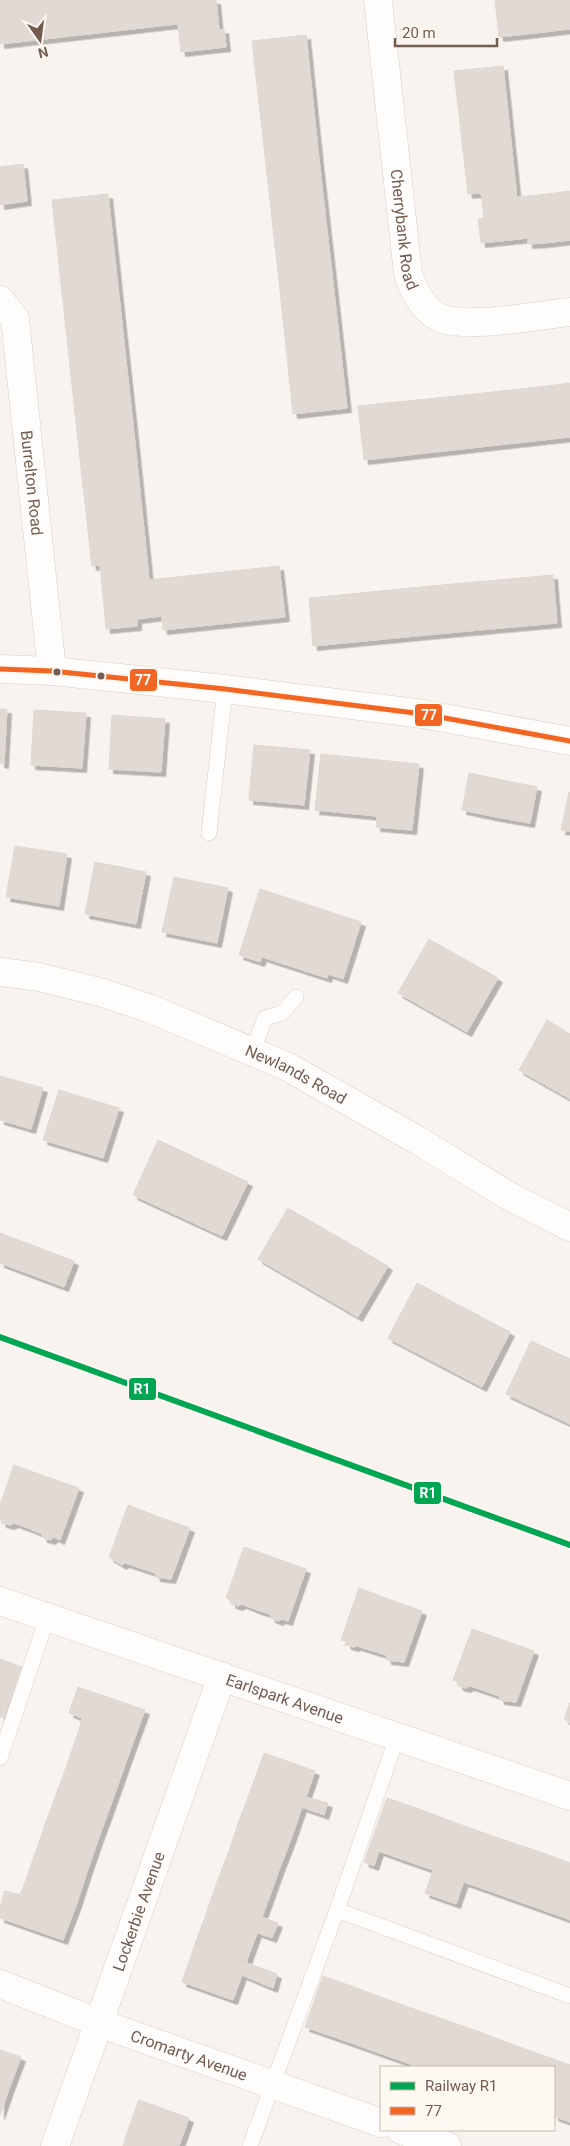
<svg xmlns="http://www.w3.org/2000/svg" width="570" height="2146" viewBox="0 0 570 2146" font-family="Roboto,sans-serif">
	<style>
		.building { fill: #e1d9d4; stroke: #e0d7d1; filter: url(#shadow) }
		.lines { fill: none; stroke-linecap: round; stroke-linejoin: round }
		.lane-casing { stroke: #d5cfc9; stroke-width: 16 }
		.street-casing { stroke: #d5cfc9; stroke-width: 29 }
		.secondary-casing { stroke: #d5cfc9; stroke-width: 29 }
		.lane { stroke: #fefdfc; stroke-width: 15 }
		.street { stroke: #fefdfc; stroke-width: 28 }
		.secondary { stroke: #fefdfc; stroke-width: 28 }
		.bus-1-casing { stroke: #fdf8f1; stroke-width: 9 }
		.bus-1 { stroke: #f26522; stroke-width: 5 }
		.rail-1-casing { stroke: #fdf8f1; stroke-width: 10 }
		.rail-1 { stroke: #00a651; stroke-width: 6 }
		.bus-dot { fill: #745c50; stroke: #fdf8f1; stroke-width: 2 }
		.labels { text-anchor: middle; stroke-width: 5; stroke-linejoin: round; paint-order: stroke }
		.street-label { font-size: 16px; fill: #745c50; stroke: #fdf8f1 }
		.line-badge { stroke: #fdf8f1; stroke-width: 2 }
		.badge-label { font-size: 14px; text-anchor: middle; font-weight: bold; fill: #fff }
	</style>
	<defs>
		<filter id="shadow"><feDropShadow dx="4.5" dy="4.5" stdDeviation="0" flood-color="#0004"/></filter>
	</defs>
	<rect width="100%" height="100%" fill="#f8f3ee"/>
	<path class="building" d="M0,0H66L71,36L0,44Z
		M66,0H164L167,25L71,36Z
		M164,0H216L219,30L224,29L226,47L181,52L178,24L167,25Z
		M495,0H570V29L499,37Z
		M306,35L319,160L266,165L252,41Z
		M503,66L516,189L468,194L454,71Z
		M319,160L333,283L280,290L266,165Z
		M23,164L27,201L0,205V167Z
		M516,189V197L539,195L544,243L528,244V238L481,243L478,219L484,218L481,192Z
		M570,191V240L544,243L539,195Z
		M108,194L121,315L65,320L52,200Z
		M333,283L347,408L293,414L280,290Z
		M121,315L134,434L78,441L65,320Z
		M570,383V437L560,438L555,385Z
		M555,385L560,438L462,449L456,396Z
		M456,396L462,449L364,460L358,406Z
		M134,434L147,559L92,566L78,441Z
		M147,559L149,580L158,579L162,616L137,619V626L106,629L100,565Z
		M279,566L285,617L163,630L158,579Z
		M553,575L557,623L436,634L431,586Z
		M431,586L436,634L313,646L309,598Z
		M0,709H7L4,764L0,763Z
		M34,710L86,713L82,768L31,765Z
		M112,715L165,719L161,772L109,769Z
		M254,745L310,750L304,805L249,800Z
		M321,754L419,764L412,830L376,827L377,816L315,810Z
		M469,773L502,780L496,817L462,810Z
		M502,780L537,787L530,823L496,817Z
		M569,792L570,793V831L561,830Z
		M15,846L67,854L59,906L6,897Z
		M95,862L146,872L136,924L85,914Z
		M174,877L228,888L217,943L162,932Z
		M260,889L361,922L343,979L328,974L327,978L262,957L260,962L239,955Z
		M429,939L498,978L467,1032L398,993Z
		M547,1020L570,1034V1099L519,1070Z
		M0,1076L43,1088L31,1129L0,1120Z
		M59,1090L119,1108L103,1158L43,1140Z
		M158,1140L248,1182L222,1236L133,1195Z
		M288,1208L388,1266L358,1317L258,1259Z
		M0,1233L74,1261L64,1287L0,1263Z
		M417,1283L510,1332L482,1387L388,1338Z
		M531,1341L570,1359V1424L506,1394Z
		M14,1465L47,1477L28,1528L14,1523L10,1525L2,1523L0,1518V1505Z
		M47,1477L79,1488L60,1540L54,1537L51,1540L43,1538L42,1534L28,1528Z
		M128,1505L159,1517L140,1568L125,1563L122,1565L109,1557Z
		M159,1517L190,1528L171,1579L156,1577L155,1573L140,1568Z
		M244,1547L275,1558L257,1610L242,1604L238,1606L232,1604L230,1600L226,1598Z
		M275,1558L306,1569L288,1621L282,1619L278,1621L271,1618L270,1614L257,1610Z
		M359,1588L391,1600L373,1651L357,1646L354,1647L347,1645L346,1641L341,1640Z
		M391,1600L422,1611L404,1662L387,1660L386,1655L373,1651Z
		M472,1629L503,1640L485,1691L470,1686L466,1688L459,1686L457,1681L453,1680Z
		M503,1640L534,1651L516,1702L500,1700L499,1696L485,1691Z
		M0,1659L22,1667L4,1718L0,1717Z
		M78,1687L145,1710L131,1748L79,1730L82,1718L69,1713Z
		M570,1703V1723L564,1719Z
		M79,1730L131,1748L120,1779L68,1762Z
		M264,1753L315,1771L306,1797L328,1803L324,1815L251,1789Z
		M68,1762L120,1779L109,1810L57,1792Z
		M251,1789L302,1807L291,1839L239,1821Z
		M57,1792L109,1810L98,1840L46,1822Z
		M387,1798L419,1809L401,1859L379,1851L374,1866L364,1862Z
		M419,1809L451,1821L433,1870L401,1859Z
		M239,1821L291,1839L279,1870L229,1851Z
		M451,1821L481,1832L456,1904L425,1893Z
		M46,1822L98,1840L87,1872L35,1854Z
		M481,1832L513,1843L495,1893L464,1882Z
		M513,1843L543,1853L526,1904L495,1893Z
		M229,1851L279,1870L268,1901L217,1882Z
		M543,1853L570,1863V1877L557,1915L526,1904Z
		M35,1854L87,1872L77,1903L24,1885Z
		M570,1877V1920L557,1915Z
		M217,1882L268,1901L262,1917L278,1923L272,1938L206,1914Z
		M24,1885L77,1903L63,1940L0,1918V1907L5,1891L20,1895Z
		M206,1914L257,1933L246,1963L195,1944Z
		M195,1944L277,1974L273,1988L242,1975L233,2000L182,1982Z
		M323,1976L354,1987L337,2038L305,2027Z
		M354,1987L386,1999L368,2049L337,2038Z
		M386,1999L417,2010L399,2060L368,2049Z
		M417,2010L448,2021L432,2067H418L399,2060Z
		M448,2021L480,2032L467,2067H432Z
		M480,2032L511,2044L503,2067H467Z
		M511,2044L542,2055L538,2067H503Z
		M0,2050L21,2057L9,2089L0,2086Z
		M542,2055L570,2065V2076L556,2117L554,2116V2067H538Z
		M570,2076V2122L556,2117Z
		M0,2086L9,2089L0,2115Z
		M139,2100L189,2118L179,2146L128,2130Z
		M128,2130L176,2146H123Z"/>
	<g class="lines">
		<g class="lane-casing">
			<path id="lane" d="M209,833L225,689
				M252,1052L265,1018L282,1013L296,997
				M0,1758L47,1618
				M337,1910L570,1996
				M250,2146L337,1910L397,1737"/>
		</g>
		<g class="street-casing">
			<g id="street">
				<path id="s1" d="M378,0L408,274C414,291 422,308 438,317C463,330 540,315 570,312"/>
				<path id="s2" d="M0,300L15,319L52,671"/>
				<path d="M0,669L52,671L225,689L423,714L570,741"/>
				<path id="s3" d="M0,1601L570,1796"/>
				<path id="s4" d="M0,1984L99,2023L381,2123"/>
				<path d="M401,2130L447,2146"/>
				<path id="s5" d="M55,2146L222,1676"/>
			</g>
		</g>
		<g class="secondary-casing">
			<g id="secondary">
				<path id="s6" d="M0,972L39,977L100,992L151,1009L286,1066L419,1141L507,1195L570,1227"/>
			</g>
		</g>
		<use href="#lane" class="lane"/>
		<use href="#street" class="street"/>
		<use href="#secondary" class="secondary"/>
		<g class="bus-1-casing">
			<path id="bus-1" d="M0,669L52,671L225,689L423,714L570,741"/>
		</g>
		<use href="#bus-1" class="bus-1"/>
		<g class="rail-1-casing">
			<path id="rail-1" d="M0,1337L570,1545"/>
		</g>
		<use href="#rail-1" class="rail-1"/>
	</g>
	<g class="bus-dot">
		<circle cx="57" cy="672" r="4.5"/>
		<circle cx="101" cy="676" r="4.5"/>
	</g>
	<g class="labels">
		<g class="street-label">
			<text dy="6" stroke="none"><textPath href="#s1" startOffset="231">Cherrybank Road</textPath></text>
			<text dy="6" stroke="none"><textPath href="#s2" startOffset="189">Burrelton Road</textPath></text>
			<text dy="6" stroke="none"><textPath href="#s6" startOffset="315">Newlands Road</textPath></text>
			<text dy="6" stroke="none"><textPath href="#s3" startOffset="301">Earlspark Avenue</textPath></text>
			<text dy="6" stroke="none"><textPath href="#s5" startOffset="249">Lockerbie Avenue</textPath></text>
			<text dy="6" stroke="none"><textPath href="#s4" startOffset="202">Cromarty Avenue</textPath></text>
		</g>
	</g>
	<g class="line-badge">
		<rect x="129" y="668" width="29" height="24" rx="5" fill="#f26522"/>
		<rect x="414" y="703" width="29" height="24" rx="5" fill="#f26522"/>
		<rect x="128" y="1377" width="29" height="24" rx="5" fill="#00a651"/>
		<rect x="413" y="1481" width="29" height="24" rx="5" fill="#00a651"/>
	</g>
	<g class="badge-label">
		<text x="143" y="685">77</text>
		<text x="429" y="720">77</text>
		<text x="142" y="1394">R1</text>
		<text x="428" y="1498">R1</text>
	</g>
	<rect x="380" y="2066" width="175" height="65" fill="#fdf8f1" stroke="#c6bab1"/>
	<rect x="390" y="2082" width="25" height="8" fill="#00a651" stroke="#c6bab1"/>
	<text x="425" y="2091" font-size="15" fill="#745c50">Railway R1</text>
	<rect x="390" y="2107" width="25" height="8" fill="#f26522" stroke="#c6bab1"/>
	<text x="425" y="2116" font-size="15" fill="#745c50">77</text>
	<g transform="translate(40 40) rotate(166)" stroke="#fdf8f1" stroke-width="4" paint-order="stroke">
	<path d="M0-4L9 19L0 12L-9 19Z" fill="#745c50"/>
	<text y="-8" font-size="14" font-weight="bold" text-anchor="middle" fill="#745c50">N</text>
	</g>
	<path d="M395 38v8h102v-8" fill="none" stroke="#745c50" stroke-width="2.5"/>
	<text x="402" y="38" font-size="15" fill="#745c50" stroke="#fdf8f1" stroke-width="4" paint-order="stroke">20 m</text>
</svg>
